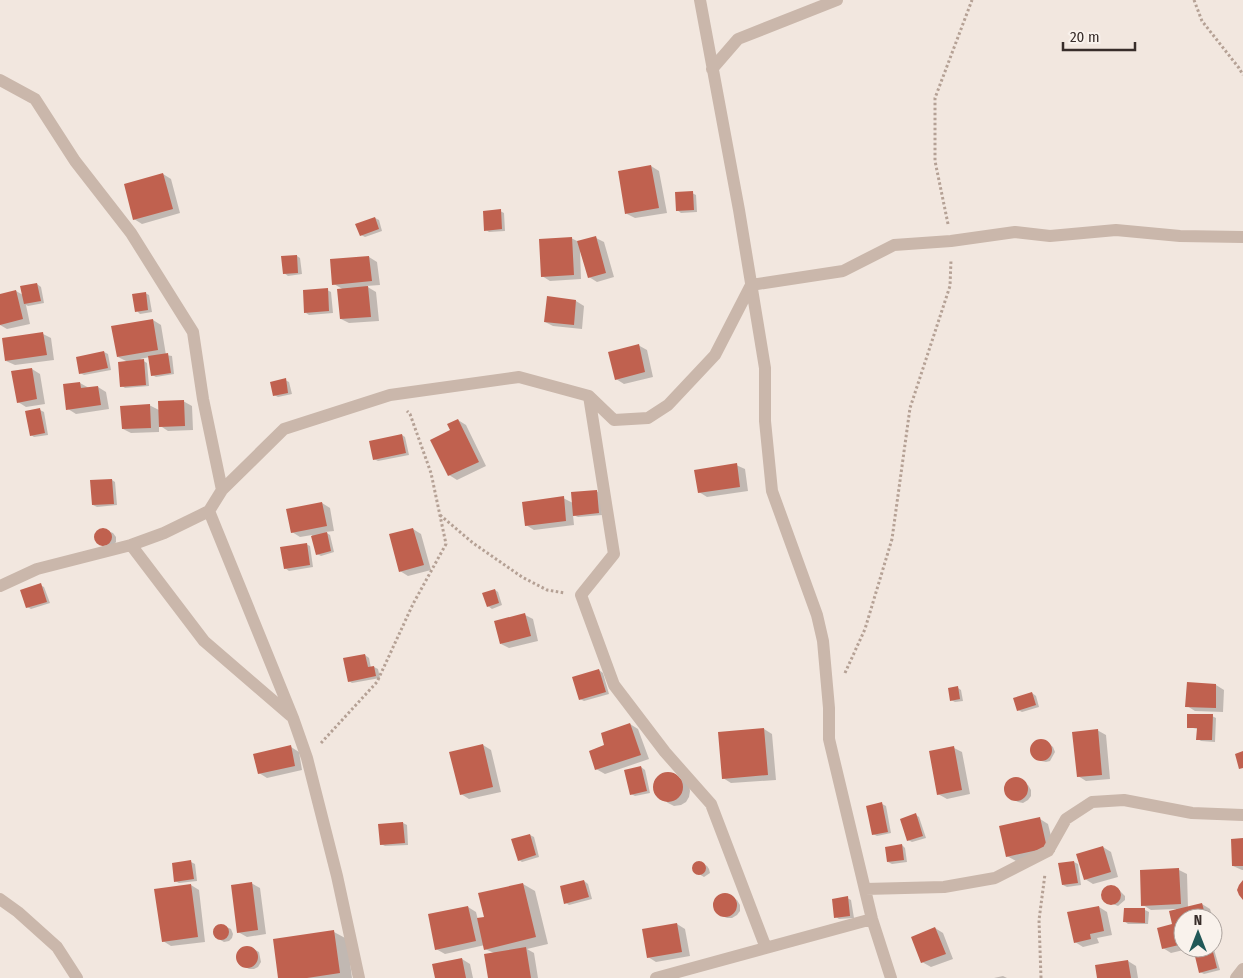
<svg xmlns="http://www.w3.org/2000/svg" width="1243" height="978" viewBox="0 0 1243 978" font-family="'Fira Sans Condensed',sans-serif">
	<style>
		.shadow { fill: #0003 }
		.building { fill: #c0614f }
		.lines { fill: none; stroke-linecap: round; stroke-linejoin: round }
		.path { stroke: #b5a195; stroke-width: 3; stroke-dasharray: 2.5 2.5; stroke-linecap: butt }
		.minor { stroke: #cab7ab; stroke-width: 12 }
	</style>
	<rect width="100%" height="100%" fill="#f2e7df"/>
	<path class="shadow" d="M651,166L659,171L667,213L635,218L627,214Z
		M163,174L171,179L180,213L142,224L134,219Z
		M692,193L696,195L697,212L681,213L677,210Z
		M500,211L504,213L505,231L489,232L486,230Z
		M375,218L379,220L382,231L365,237L361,235Z
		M571,238L579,242L596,238L604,242L614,277L597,282L589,277L580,250L581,279L550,281L542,276Z
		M297,256L300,258L302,274L288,276L284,273Z
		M369,257L377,262L380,285L366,286L376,292L379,321L349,323L341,319L344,290L334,284Z
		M37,284L41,287L44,303L28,306L26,305L30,324L7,329L0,325V295L16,291L23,295Z
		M327,290L331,292L333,313L309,315L306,313Z
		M145,293L149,295L152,312L140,314L137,311Z
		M576,301L584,306L582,329L553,326L545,322Z
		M153,320L161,325L166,355L172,356L174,374L156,377L152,375L150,357L140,359L147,363L149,386L125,388L122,386L128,362L118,357Z
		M43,334L51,338L54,360L15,365L6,361Z
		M638,345L647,350L653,377L624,384L616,379Z
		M104,352L108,354L111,370L84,375L80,373Z
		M32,369L40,374L45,404L26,407L18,402Z
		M285,380L289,382L292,394L278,397L274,395Z
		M80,383L89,388L98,387L106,392L109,409L76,414L68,409Z
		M183,401L192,406L193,430L168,431L159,425V432L131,433L123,429L149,405L159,410Z
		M40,410L44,412L48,435L34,437L31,435Z
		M458,420L466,425L486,466L457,480L449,475L452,431Z
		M402,435L405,437L409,455L378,461L374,459Z
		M736,465L745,469L748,491L707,497L699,492Z
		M112,480L115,482L117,505L97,507L93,505Z
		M596,491L600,493L602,515L578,517L573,515L574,525L534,530L526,525L563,498L573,503Z
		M322,503L330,508L334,531L325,532L330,535L334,552L321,556L317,554L312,535L300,537L292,532Z
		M103,529L113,533L116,537V542L113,546L103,547L96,540L95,535L98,531Z
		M413,529L421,534L431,570L408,576L400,571Z
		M306,544L310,546L313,567L289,571L285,568Z
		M40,585L44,587L50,603L31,609L27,607Z
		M495,590L498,592L502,605L492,609L488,606Z
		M525,615L533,619L538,641L509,648L501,644Z
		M365,655L369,658L371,668L374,667L378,669L380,678L352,683L349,681Z
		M599,670L603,673L609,694L584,701L580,699Z
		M1216,685L1224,690L1223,712L1195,711L1187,706Z
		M958,688L961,690L963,701L955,702L951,700Z
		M1032,693L1036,696L1039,707L1022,712L1018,710Z
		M1212,716L1216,718L1215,742L1201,741L1198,739V729L1188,727Z
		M630,724L638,729L649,759L605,774L596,769Z
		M764,729L772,734L776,780L731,783L723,778Z
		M1097,730L1106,735L1110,779L1086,781L1078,776Z
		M1040,740L1045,741L1053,747L1055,752L1050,761L1046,762L1041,761L1032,755V745L1035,742Z
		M483,745L491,750L501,792L469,799L461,794Z
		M291,747L299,752L302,770L267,778L259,773Z
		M954,748L962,752L970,794L947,799L938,794Z
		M641,767L645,770L650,793L635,796L631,794Z
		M669,773L684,780L689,785L690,791L689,797L686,802L681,805L674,806L668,803L656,794L654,788V782L658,777Z
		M1014,779H1019L1028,785L1031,790V796L1028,800L1023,803L1018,802L1008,797L1005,792L1006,786L1009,782Z
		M882,804L886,806L891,833L877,836L873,834Z
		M916,815L919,817L926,838L912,842L908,840Z
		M1040,819L1048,824L1055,852L1016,861L1007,856Z
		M403,823L407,825L408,845L385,846L381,844L380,825Z
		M530,835L534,837L539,857L522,862L519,860Z
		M1243,840V870H1242L1233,866Z
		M902,845L905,848L907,862L892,864L888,862Z
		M1103,847L1111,852L1118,877L1093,884L1085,879Z
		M191,862L195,864L197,881L179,883L175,881Z
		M699,862L707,866L709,869L710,873L704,877L694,871L695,864Z
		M1074,862L1078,864L1081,885L1067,887L1063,885Z
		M1179,870L1187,874L1188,908L1202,904L1210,909L1213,918H1183V948H1192L1171,953L1163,948L1173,925L1176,909L1151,910L1143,905Z
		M584,881L588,884L592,899L569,905L566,903Z
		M251,883L260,888L266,934L247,937L238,932Z
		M523,884L535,891L548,944L527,949L534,953L538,978H489L494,953L485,949V945L445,954L436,949L468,907L476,912L478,920L485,918Z
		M191,885L199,890L205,942L171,946L163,941Z
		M1109,886L1118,889L1125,896V900L1118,906L1105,901L1102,897L1105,888Z
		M723,895H728L733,898L737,900L740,905V911L737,915L732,918H727L722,916L718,913L715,908V902L718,898Z
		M847,898L851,900L854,918L839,919L836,917Z
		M1099,907L1107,912L1112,935L1097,938L1099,943L1083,947L1075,942Z
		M1145,910L1149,912L1148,924H1128L1124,921Z
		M1213,920L1218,942L1213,943Z
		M677,924L685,929L690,956L656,962L648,957Z
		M217,925H222L231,929L233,934L232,938L229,941L224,942L215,937L213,933Z
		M935,928L943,933L953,959L931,967L922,962Z
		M334,932L347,939L352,978H279Z
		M1213,946L1220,970L1204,974L1200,972L1194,948H1213Z
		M244,947H250L259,952L261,962L258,967L254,969H249L239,964L237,959V954L240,949Z
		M462,959L470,964L473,978H436Z
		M1128,961L1136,966L1138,978H1099Z
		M1003,976L1007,978H994Z"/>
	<path class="building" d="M651,165L659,208L625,214L618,171Z
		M163,173L173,209L133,220L124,184Z
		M693,191L694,210L676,211L675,192Z
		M501,209L502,229L484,231L483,211Z
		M375,217L379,229L360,236L355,224Z
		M596,236L606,273L588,278L577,241Z
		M572,237L574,275L541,277L539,239Z
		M297,255L298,273L283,274L281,256Z
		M369,256L372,281L332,285L330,259Z
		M37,283L41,301L24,304L20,286Z
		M368,286L371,317L340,319L337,289Z
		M328,288L329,311L304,313L303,290Z
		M16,290L23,319L0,325V294Z
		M146,292L148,310L135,312L132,294Z
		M547,296L576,300L574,325L544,322Z
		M153,319L158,350L117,357L111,326Z
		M43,332L47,355L5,361L2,338Z
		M639,344L645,372L615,380L608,352Z
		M104,351L108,368L79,374L76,357Z
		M168,353L171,373L151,376L148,356Z
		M144,359L146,385L120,387L118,362Z
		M32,368L37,399L17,403L11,371Z
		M286,378L288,393L273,396L270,382Z
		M80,382L81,388L98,386L101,405L66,410L63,384Z
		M184,400L185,426L159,427L158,401Z
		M150,404L151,428L122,429L120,406Z
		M40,408L45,433L30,436L25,411Z
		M458,419L479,462L448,476L430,440L450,430L447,424Z
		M402,434L406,453L373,460L369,441Z
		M737,463L740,487L698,493L694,470Z
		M112,479L114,504L92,505L90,480Z
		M597,490L599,513L573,516L571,492Z
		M564,496L566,521L525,526L522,502Z
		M322,502L327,526L291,533L286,509Z
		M94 537a9 9 0 1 1 18 0a9 9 0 1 1-18 0Z
		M413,528L424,565L399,572L389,534Z
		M327,532L331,551L316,555L311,536Z
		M307,543L310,565L284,569L280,547Z
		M41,583L47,602L26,608L20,590Z
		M495,589L499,603L487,607L482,593Z
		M525,613L531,636L500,644L494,621Z
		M365,654L368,667L374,666L376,676L348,682L343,658Z
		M599,669L606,692L579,700L572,677Z
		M1187,682L1216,684V708L1185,707Z
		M958,686L960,699L950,701L948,688Z
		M1032,692L1036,705L1017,711L1013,698Z
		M1187,714H1213L1212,740H1196L1197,728H1187Z
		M630,723L641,755L595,770L589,751L604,745L601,733Z
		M764,728L768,775L722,779L718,732Z
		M1098,729L1102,775L1077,777L1072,732Z
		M1030 750a11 11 0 1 1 22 0a11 11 0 1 1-22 0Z
		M483,744L493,787L460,795L449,752Z
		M291,745L295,766L258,774L253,754Z
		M954,746L962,790L937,795L929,751Z
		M1243,751V768L1239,769L1235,754Z
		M641,766L647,791L630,795L624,770Z
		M653 787a15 15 0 1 1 30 0a15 15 0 1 1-30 0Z
		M1004 789a12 12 0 1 1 24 0a12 12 0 1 1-24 0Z
		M882,802L888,832L872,835L866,806Z
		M916,813L923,836L907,841L900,819Z
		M1040,817L1047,848L1006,857L999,826Z
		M403,822L405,843L380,845L378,824Z
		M530,834L536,855L518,861L511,839Z
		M1243,838V866H1232L1231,839Z
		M902,844L904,860L887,862L885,847Z
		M1103,846L1111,872L1084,880L1076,854Z
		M191,860L194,879L174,882L172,863Z
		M692 868a7 7 0 1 1 14 0a7 7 0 1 1-14 0Z
		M1074,861L1078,883L1062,885L1058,863Z
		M1179,868L1181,904L1141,906L1140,870Z
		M584,880L589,897L564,904L560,886Z
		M1243,880V900L1239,895L1237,890L1239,885Z
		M252,882L258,930L237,933L231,885Z
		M523,883L536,937L484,950L477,918L484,917L478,893Z
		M191,884L198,937L162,942L154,889Z
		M1101 895a10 10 0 1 1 20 0a10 10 0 1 1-20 0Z
		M713 905a12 12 0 1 1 24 0a12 12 0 1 1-24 0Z
		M848,896L850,916L834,918L832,899Z
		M1202,903L1206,918H1183V944L1162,949L1157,928L1172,924L1169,911Z
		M468,906L476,941L435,950L428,914Z
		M1099,906L1104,931L1090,934L1091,939L1074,943L1067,912Z
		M1124,908H1145V923L1123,922Z
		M677,923L682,952L647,958L642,929Z
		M213 932a8 8 0 1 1 16 0a8 8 0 1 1-16 0Z
		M935,927L946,954L921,963L911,937Z
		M334,930L340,973L307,978H278L273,939Z
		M236 957a11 11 0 1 1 22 0a11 11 0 1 1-22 0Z
		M526,947L531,978H488L484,954Z
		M1193,948H1212L1217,968L1199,973Z
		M462,958L466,978H435L432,964Z
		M1128,960L1131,978H1097L1095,965Z"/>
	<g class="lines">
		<path class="path" d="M1194,0L1202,21L1239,68L1243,75
			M948,224L935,161V98L972,0
			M440,515L473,543L522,577L547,590L565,593
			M845,673L865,629L892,539L910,408L950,286L951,260
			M321,743L377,682L413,604L446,544L431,473L410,414L407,411
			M1041,978L1039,920L1045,874"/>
		<path class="minor" d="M700,0L739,210L765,368V421L772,491L817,615L823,641L829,708V739L872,919L891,978
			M712,69L738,39L837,0
			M0,80L35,99L75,161L131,233L193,332L203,399L222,490
			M751,285L843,271L894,245L951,241L1015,232L1050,236L1116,230L1180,236L1243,237
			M589,396L614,554L581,595L614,685L665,752L711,804L766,948
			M209,511L293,718L307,758L337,876L359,978
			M131,545L204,641L291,716
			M0,586L37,569L131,545L164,533L209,511L222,490L284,429L390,395L519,377L589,396L614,420L648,418L668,405L715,355L751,285
			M865,889L944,887L995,878L1048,851L1066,819L1092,802L1124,800L1192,813L1243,815
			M0,899L18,912L57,947L77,978
			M656,978L872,919
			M1236,978L1243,969"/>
	</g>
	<g transform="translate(1198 933)"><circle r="24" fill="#f9f2ec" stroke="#aca39e"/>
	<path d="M0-4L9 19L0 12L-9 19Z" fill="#215857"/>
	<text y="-8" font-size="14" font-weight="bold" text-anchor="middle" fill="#382d2a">N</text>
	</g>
	<path d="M1063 42v8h72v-8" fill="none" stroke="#382d2a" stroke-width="2.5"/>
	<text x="1070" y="42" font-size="15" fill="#382d2a" stroke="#f9f2ec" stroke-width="4" paint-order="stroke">20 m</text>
</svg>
